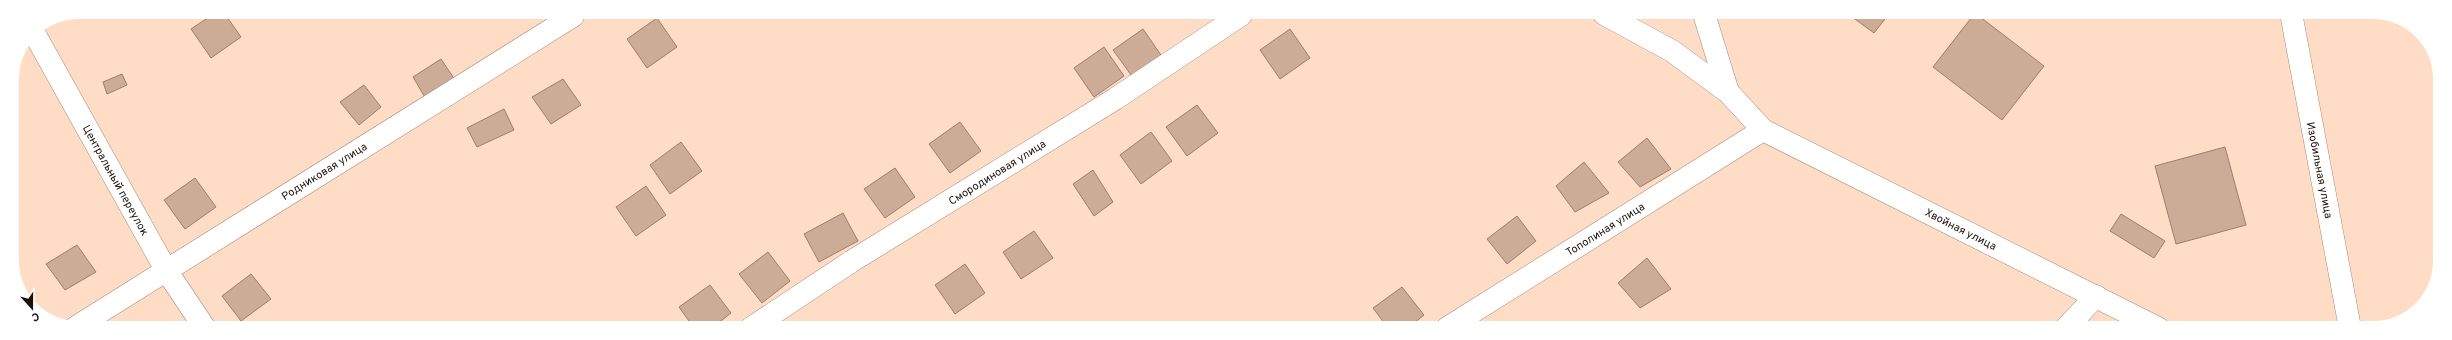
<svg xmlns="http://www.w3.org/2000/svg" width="2452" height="340" viewBox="0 0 2452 340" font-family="Overpass,sans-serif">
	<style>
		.building { fill: #cdac97; stroke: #9d7e6a }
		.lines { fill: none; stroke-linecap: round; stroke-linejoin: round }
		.lane-casing { stroke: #a98a75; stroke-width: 23 }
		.street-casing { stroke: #a98a75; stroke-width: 23 }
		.lane { stroke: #fff; stroke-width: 22 }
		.street { stroke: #fff; stroke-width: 22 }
		.labels { text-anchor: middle; stroke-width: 3; stroke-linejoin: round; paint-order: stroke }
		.street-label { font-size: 11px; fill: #1d120a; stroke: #fff }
	</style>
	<rect width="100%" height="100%" fill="#fedcc5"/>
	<path class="building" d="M1975,13L2044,66L2002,120L1933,67Z
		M1848,14H1889L1874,33Z
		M209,17H227L241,37L211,58L191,29Z
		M657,18L677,47L647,68L627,39Z
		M1143,29L1163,58L1134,79L1113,50Z
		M1290,29L1310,58L1280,79L1260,50Z
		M1104,47L1124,76L1094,97L1074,68Z
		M441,59L455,80L426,99L413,77Z
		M122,74L127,85L107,94L103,82Z
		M563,79L581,105L551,124L532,97Z
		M364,85L381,107L359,125L340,102Z
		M1197,105L1218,133L1187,156L1166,127Z
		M504,109L514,130L477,147L467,128Z
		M960,122L981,151L950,173L929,144Z
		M1151,132L1172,161L1141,184L1120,155Z
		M1647,138L1671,169L1640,187L1618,162Z
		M681,142L702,171L670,194L650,165Z
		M2225,147L2246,225L2176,244L2155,166Z
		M1584,162L1609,193L1575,212L1556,186Z
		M895,168L915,197L885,218L864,189Z
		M1093,170L1113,202L1094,216L1073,184Z
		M195,178L216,207L185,229L164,200Z
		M646,186L666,215L636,236L616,207Z
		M843,213L858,241L819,262L804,234Z
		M2121,214L2165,241L2154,258L2110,231Z
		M1517,216L1536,241L1507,264L1487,239Z
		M1034,231L1053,258L1021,279L1003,252Z
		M77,245L96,272L65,290L46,264Z
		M768,252L790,281L762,303L739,274Z
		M1647,258L1671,289L1640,308L1618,283Z
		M965,264L985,293L955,314L935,285Z
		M251,274L271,299L241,321L222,296Z
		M710,285L731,313L712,328H694L679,307Z
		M1402,287L1424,315L1408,328H1388L1373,308Z"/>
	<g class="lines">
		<g class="lane-casing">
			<path id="lane" d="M33,31L166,270L204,327
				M76,327L573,16
				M751,328L852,261L1115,99L1241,15
				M1447,328L1763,130L1728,92L1672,51L1604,14
				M2066,328L2096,296"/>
		</g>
		<g class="street-casing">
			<path id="street" d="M2291,13L2350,328
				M1704,14L1728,92
				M1763,130L2158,328"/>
		</g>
		<use href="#lane" class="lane"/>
		<use href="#street" class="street"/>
	</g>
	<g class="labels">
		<g class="street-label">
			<text transform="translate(2320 170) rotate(79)" y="4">Изобильная улица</text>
			<text transform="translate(324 171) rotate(-32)" y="4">Родниковая улица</text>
			<text transform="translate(997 172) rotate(-32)" y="4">Смородиновая улица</text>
			<text transform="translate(116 180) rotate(61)" y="4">Центральный переулок</text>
			<text transform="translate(1605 229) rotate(-32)" y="4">Тополиная улица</text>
			<text transform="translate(1961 229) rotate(27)" y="4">Хвойная улица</text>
		</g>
	</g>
	<path d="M0 0H2452V340H0ZM79 19H2373A60 60 0 0 1 2433 79V261A60 60 0 0 1 2373 321H79A60 60 0 0 1 19 261V79A60 60 0 0 1 79 19Z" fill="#fff" fill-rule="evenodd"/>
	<g transform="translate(32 308) rotate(159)" stroke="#ffffff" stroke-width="3" paint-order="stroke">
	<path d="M0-3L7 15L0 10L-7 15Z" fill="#1d120a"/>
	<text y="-6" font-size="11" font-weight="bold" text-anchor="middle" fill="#1d120a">С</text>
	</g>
</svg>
